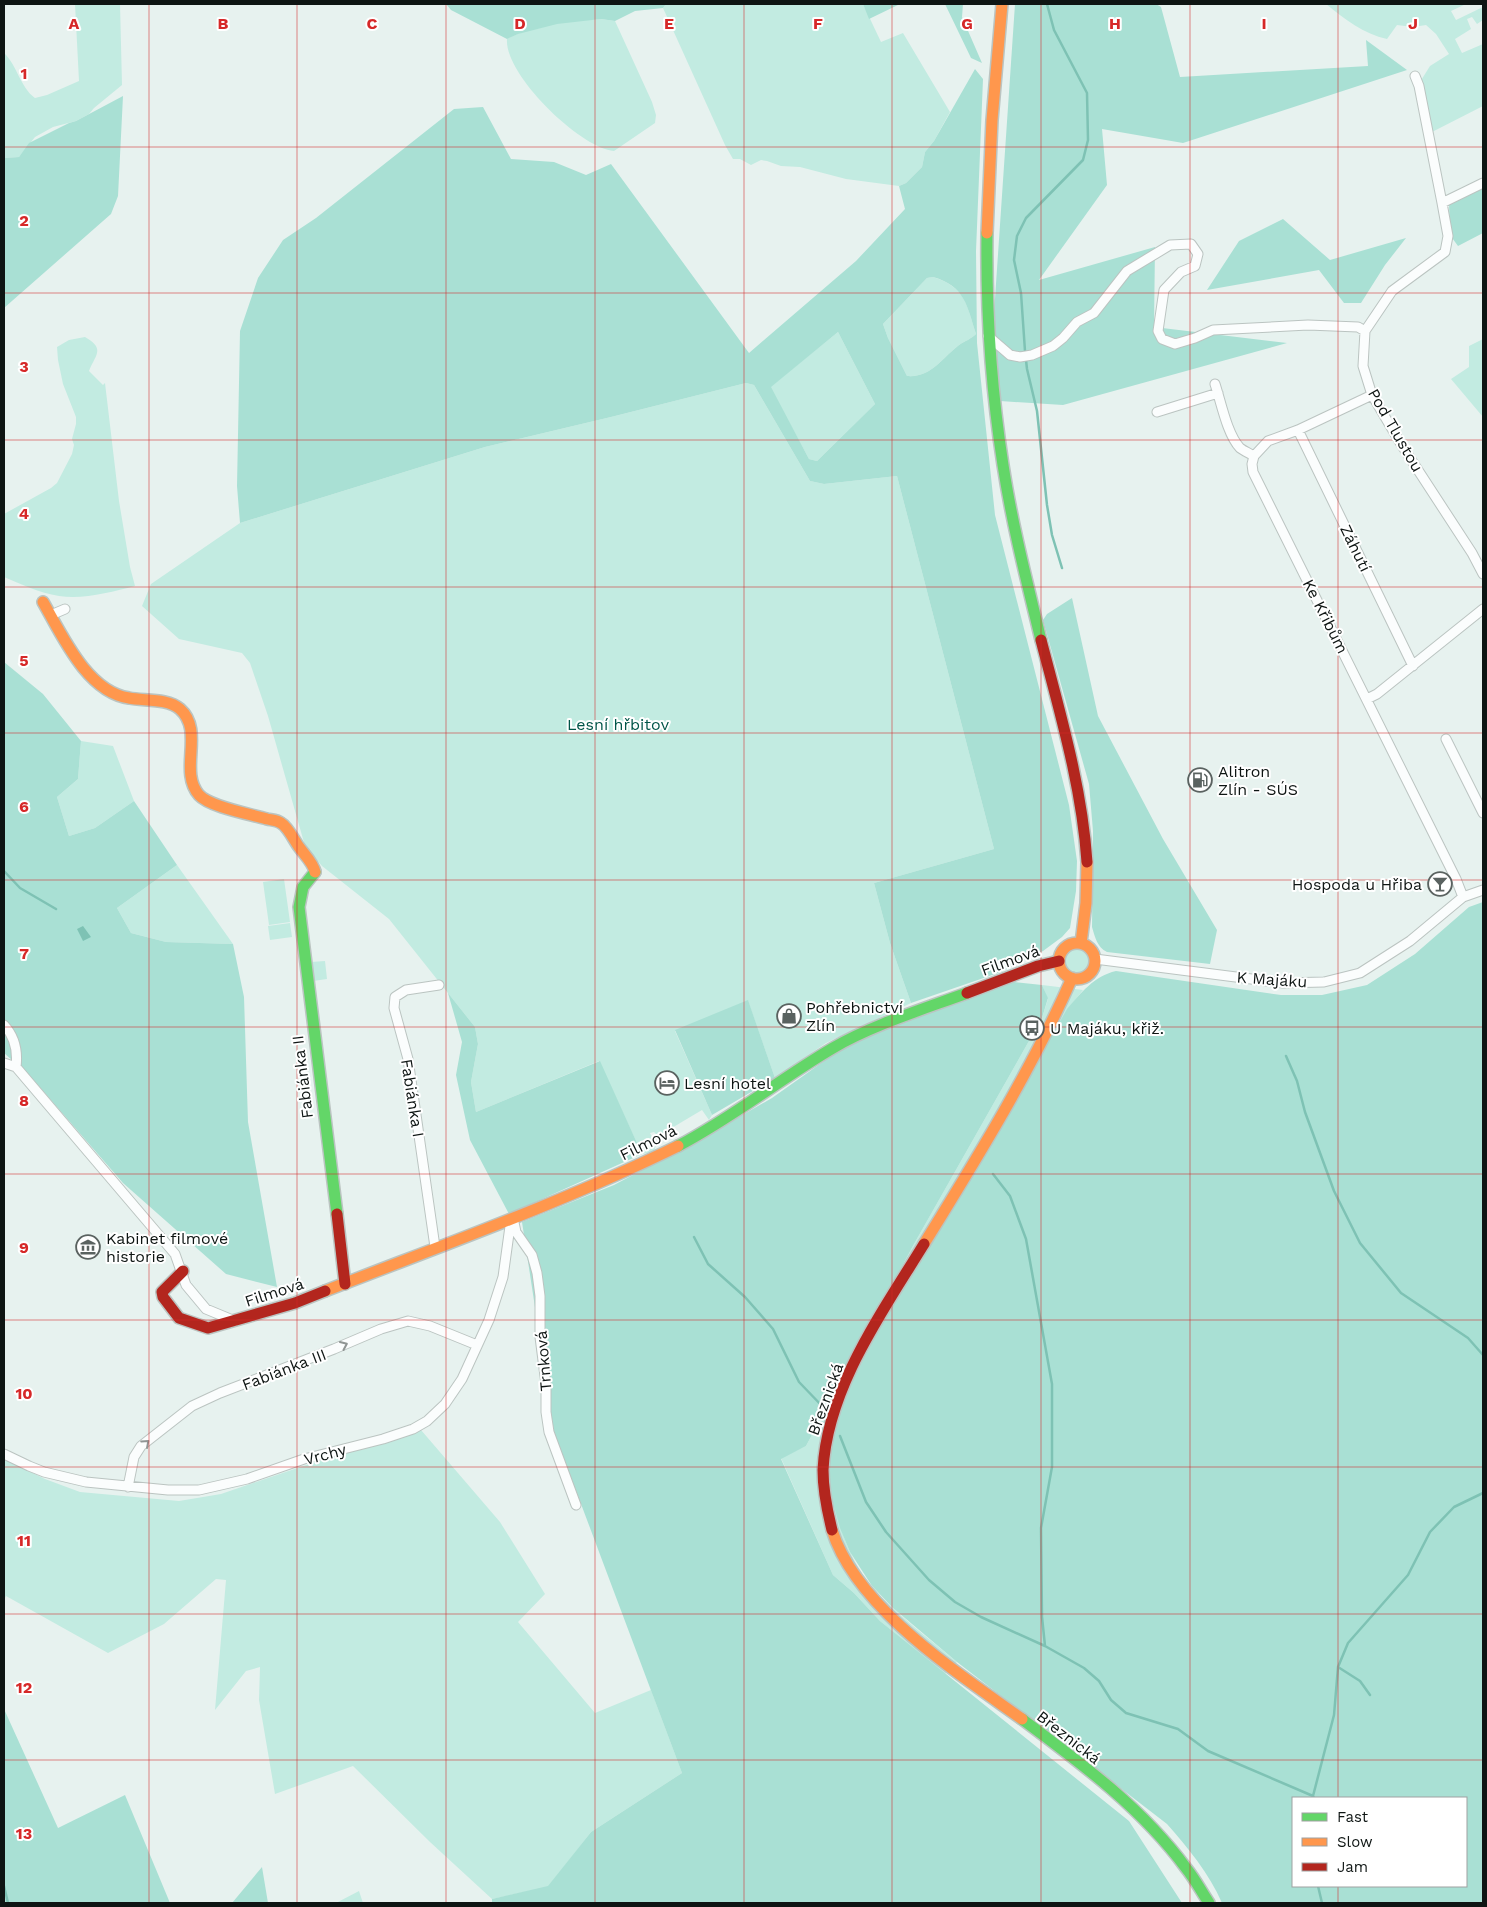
<svg xmlns="http://www.w3.org/2000/svg" width="1487" height="1907" viewBox="0 0 1487 1907" font-family="'Work Sans',sans-serif">
	<style>
		.green { fill: #c2ebe1 }
		.forest { fill: #a9e0d4; fill-rule: evenodd }
		.water { fill: #7ec2b4 }
		.lines { fill: none; stroke-linecap: round; stroke-linejoin: round }
		.stream { stroke: #7ec2b4; stroke-width: 2.5 }
		.street-casing { stroke: #bbc4c1; stroke-width: 11 }
		.fast-casing { stroke: #bbc4c1; stroke-width: 14 }
		.slow-casing { stroke: #bbc4c1; stroke-width: 14 }
		.jam-casing { stroke: #bbc4c1; stroke-width: 14 }
		.street { stroke: #fbfdfd; stroke-width: 9 }
		.fast { stroke: #63d668; stroke-width: 11 }
		.slow { stroke: #ff974d; stroke-width: 11 }
		.jam { stroke: #b3261e; stroke-width: 11 }
		.oneway { stroke: #909594 }
		.grid { fill: none; stroke: #d62828; stroke-width: 1; stroke-opacity: 0.55 }
		.labels { text-anchor: middle; stroke-width: 4; stroke-linejoin: round; paint-order: stroke }
		.street-label { font-size: 16px; fill: #0e1513; stroke: #fff }
		.park-label { font-size: 16px; fill: #005548; stroke: #fff }
		.poi-label { font-size: 16px; fill: #0e1513; stroke: #fff; text-anchor: start }
		.grid-label { font-size: 16px; text-anchor: middle; font-weight: bold; fill: #d62828; stroke: #fff; stroke-width: 4; stroke-linejoin: round; paint-order: stroke }
	</style>
	<rect width="100%" height="100%" fill="#e7f2ef"/>
	<path class="green" d="M75,4H120L122,85L94,108L89,114L76,121L53,127L35,137L19,157L4,158V53C17,65 20,87 35,98L47,95L79,81Z
		M666,4H863L881,42L903,33L950,112L934,141L925,152L922,167L906,183L899,186L846,179L800,167L781,166L767,161L761,160L751,165L740,159H733L725,145L663,8Z
		M1326,4H1466L1451,11L1456,20L1483,7V20L1477,24L1472,17L1467,19L1471,29L1455,39L1462,53L1483,44V106L1432,132L1420,82L1430,66L1449,54L1436,34L1426,25L1413,27L1397,25L1387,39C1364,34 1344,19 1326,4Z
		M601,19L615,21L652,102L656,115L655,123L614,151C580,148 504,74 507,39C535,24 570,21 601,19Z
		M933,277C966,287 967,306 976,334C971,339 965,341 959,345C942,358 931,378 907,376L888,338L883,324L927,278Z
		M838,332L875,404L817,461L809,459L770,387Z
		M85,337C106,349 95,355 89,371L103,385L105,383L119,501L130,567L135,586C111,592 83,600 59,596C39,593 21,584 4,577V514L51,488L57,483L72,454L74,445L72,439L76,424V417L63,384L58,360L57,347L69,340Z
		M1483,339V417L1451,379L1469,367V346Z
		M746,383L754,385L810,481L824,484L897,476L994,849L874,883L890,943L911,1003L826,1043L775,1078L748,1001L675,1031L712,1115L709,1120L702,1110L660,1135L656,1134L654,1132L650,1133L656,1145L654,1152L642,1154L599,1061L476,1112L471,1082L478,1044L475,1027L389,919L322,866L305,846L268,716L250,663L242,653L179,639L142,606L151,584L240,523L485,447L611,417Z
		M81,741L113,746L134,801L95,828L69,836L57,797L78,779Z
		M177,865L233,944L166,942L131,933L117,908Z
		M284,879L290,922L269,925L263,882Z
		M290,923L292,937L270,940L268,926Z
		M1065 961a12 12 0 1 1 24 0a12 12 0 1 1-24 0Z
		M325,961L327,979L313,981L311,962Z
		M1042,985L1083,990L1067,1010L962,1192L830,1482C836,1519 848,1559 873,1588C898,1615 928,1638 957,1662L945,1674L880,1621L854,1593L833,1575L781,1458L806,1446L914,1244L1042,1018L1048,999Z
		M421,1430L500,1522L545,1594L518,1622L595,1713L651,1690L682,1773L591,1832L548,1887L492,1899L430,1842L353,1766L275,1794L259,1700L260,1667L246,1671L215,1710L226,1580L216,1579L164,1624L108,1653L6,1596L4,1600V1459L45,1479L80,1492L179,1501L221,1494L318,1461Z
		M359,1891L363,1903H336Z"/>
	<path class="forest" d="M446,4H666L663,8L635,11L615,21L601,19L557,24L518,34L507,39L451,10Z
		M863,4H900L869,19Z
		M945,4H963L962,17L982,63L971,58Z
		M1015,4H1156L1161,7L1180,77L1368,66L1366,40L1407,70L1183,143L1102,129L1107,185L1039,280L1155,247L1154,327L1287,343L1063,405L1000,401L993,328Z
		M975,69L983,79L976,251L977,343L995,515L1069,805L1077,861L1076,891L1070,928L1062,937L1043,951L1001,972L911,1003L890,943L874,883L994,849L897,476L824,484L810,481L754,385L746,383L611,417L485,447L240,523L237,486L240,331L258,278L283,240L316,218L454,109L483,107L511,159L554,162L586,175L611,164L749,353L856,261L905,209L899,186L906,183L922,167L925,152L934,141ZM933,277C965,286 967,306 976,334C971,339 965,341 959,345C942,358 931,378 907,376L888,338L883,324L927,278ZM838,332L875,404L817,461L809,459L771,387Z
		M123,96L118,196L111,214L4,308V158L19,157L29,143L69,123L76,121Z
		M1483,186V233L1458,246L1450,235L1449,203Z
		M1283,219L1330,260L1406,238L1385,265L1361,303H1344L1319,270L1207,290L1239,241Z
		M1072,598L1098,716L1163,839L1217,930L1210,964L1107,952C1097,947 1095,937 1092,927L1093,831L1089,784L1043,620L1047,614Z
		M4,662L43,694L81,741L78,779L57,797L69,836L95,828L134,801L177,865L117,908L131,933L166,942L233,944L244,997L248,1122L277,1287L226,1274L123,1183L30,1076L4,1053Z
		M1483,902V1903H1222C1209,1873 1188,1848 1167,1824L957,1662L893,1608L872,1586L850,1552L840,1528L833,1503L830,1482V1458L835,1421L847,1391L885,1318L962,1192L1067,1009C1081,993 1094,976 1116,971L1281,995H1322L1367,985L1415,954L1469,907ZM1293,1798H1466V1886H1293Z
		M1014,982L1042,985L1048,998L1042,1018L914,1244L806,1446L781,1459L833,1575L854,1593L880,1621L1129,1821L1182,1903H492V1899L548,1886L591,1832L682,1773L554,1432L522,1222L614,1185L701,1139L772,1098L834,1054L880,1031Z
		M448,993L475,1027L478,1044L471,1082L476,1112L600,1061L642,1154L509,1214L470,1140L456,1075L462,1042Z
		M748,1000L775,1078L712,1115L675,1030Z
		M4,1709L58,1828L125,1795L170,1903H4Z
		M262,1867L268,1903H232Z"/>
	<path class="water" d="M83,926L91,937L83,941L77,929Z"/>
	<g class="lines">
		<path class="stream" d="M1025,351L1021,293L1014,260L1017,236L1026,218L1083,160L1088,140L1087,93L1054,30L1047,4
			M1026,360L1027,369L1037,411L1047,505L1052,535L1062,568
			M4,871L20,888L56,909
			M1286,1056L1297,1081L1305,1112L1334,1191L1360,1243L1401,1293L1468,1338L1483,1355
			M993,1174L1010,1196L1026,1239L1052,1384V1467L1041,1528L1042,1617L1045,1646
			M694,1237L708,1264L745,1297L773,1329L799,1382L824,1408
			M840,1436L866,1502L886,1532L929,1580L955,1602L981,1617L1045,1646L1084,1668L1099,1681L1111,1700L1126,1713L1178,1729L1208,1751L1313,1796L1314,1798
			M1338,1667L1360,1681L1370,1695
			M1313,1796L1334,1715L1338,1667L1348,1643L1408,1575L1430,1532L1454,1507L1483,1493
			M4,1886L8,1903
			M1318,1886L1322,1903"/>
		<g class="street-casing">
			<path id="street" d="M1415,76L1419,86L1442,203
				M1483,183L1442,203L1448,236L1445,252L1392,291L1365,331L1363,366L1372,395L1401,444L1472,553L1483,574
				M988,336L1010,355L1020,357L1032,355L1053,346L1063,338L1077,322L1094,313L1127,271L1170,245L1191,244L1198,254L1195,266L1181,272L1164,290L1158,331L1162,339L1175,344L1195,338L1213,330L1308,325L1358,327L1365,331
				M1215,384C1221,402 1227,434 1240,448C1244,451 1249,453 1254,456
				M1372,395L1298,430L1268,441L1254,456L1252,464L1253,472L1456,879L1463,897
				M1157,412L1218,393
				M1298,430L1413,666
				M51,615L65,609
				M1367,699L1377,694L1483,609
				M1446,739L1483,813
				M1095,959L1283,983L1324,982L1360,973L1410,941L1463,897L1483,890
				M4,1025C15,1037 18,1051 16,1067
				M4,1063L16,1067L175,1254L186,1285L206,1309L235,1321
				M513,1218L516,1232L532,1255L537,1273L540,1296V1337L546,1384V1412L549,1432L576,1505
				M435,1247L408,1059L394,1008L395,997L406,990L439,985
				M4,1454L29,1466L44,1472L86,1482L168,1490H199L247,1479L304,1459L383,1439L413,1429L427,1421L445,1404L462,1379L489,1320L503,1277L511,1219
				M128,1487L134,1457L141,1446L192,1406L220,1393L334,1349L381,1329L408,1321L430,1326L477,1345"/>
		</g>
		<g class="fast-casing">
			<path id="fast" d="M987,233C986,311 991,388 1003,465C1012,524 1027,582 1041,640
				M315,872L303,887L299,907L337,1214
				M678,1146C732,1118 780,1079 833,1048C872,1025 924,1009 967,993
				M1022,1719C1081,1763 1142,1808 1186,1868C1195,1879 1201,1891 1209,1903"/>
		</g>
		<g class="slow-casing">
			<path id="slow" d="M987,233L992,120L1002,4
				M43,602C62,635 87,692 129,698C144,701 168,698 180,709C205,731 178,771 199,795C210,807 250,814 267,819C271,820 277,820 281,823C288,827 294,840 299,847C304,854 314,864 315,872
				M1081,943L1086,903L1087,862
				M1059 961a18 18 0 1 1 36 0a18 18 0 1 1-36 0Z
				M924,1244C977,1158 1031,1071 1072,978
				M325,1291C443,1245 564,1202 678,1146
				M832,1530C856,1608 958,1673 1022,1719"/>
		</g>
		<g class="jam-casing">
			<path id="jam" d="M1041,640C1060,713 1082,787 1087,862
				M967,993L1038,966L1059,961
				M337,1214L345,1284
				M183,1271L162,1292L163,1297L179,1318L208,1328L295,1303L325,1291
				M832,1530C827,1510 823,1490 823,1470C827,1388 883,1311 924,1244"/>
		</g>
		<use href="#street" class="street"/>
		<use href="#fast" class="fast"/>
		<use href="#slow" class="slow"/>
		<use href="#jam" class="jam"/>
	</g>
	<defs><path id="oneway-chevron" d="M-2-3.5L2.5 0L-2 3.5" fill="none" stroke-width="1.6" stroke-linecap="round" stroke-linejoin="round" transform="scale(1.25)"/></defs>
	<g class="oneway">
		<use href="#oneway-chevron" transform="translate(344 1345) rotate(-24)"/>
		<use href="#oneway-chevron" transform="translate(146 1443) rotate(-42)"/>
	</g>
	<path class="grid" d="M149,4V1903M297,4V1903M446,4V1903M595,4V1903M744,4V1903M892,4V1903M1041,4V1903M1190,4V1903M1338,4V1798M4,147H1483M4,293H1483M4,440H1483M4,587H1483M4,733H1483M4,880H1483M4,1027H1483M4,1174H1483M4,1320H1483M4,1467H1483M4,1614H1483M4,1760H1483M1338,1886V1903"/>
	<defs>
		<g id="fuel-ring" transform="scale(1.25)"><circle r="9.5" fill="#fff" stroke="#5a6260" stroke-width="1.5"/><path d="M-5.5-6h7V0h2V4h1.3V-2.5L3-4.5l.8-.8L6-3V5H2.5V1h-1V6h-7ZM-4.2-4.7v3.2H.2V-4.7Z" fill="#5a6260"/></g>
		<g id="bar-ring" transform="scale(1.25)"><circle r="9.5" fill="#fff" stroke="#5a6260" stroke-width="1.5"/><path d="M-6-5H6L.8 .8V4.5H3.5V6h-7V4.5H-.8V.8Z" fill="#5a6260"/></g>
		<g id="shop-ring" transform="scale(1.25)"><circle r="9.5" fill="#fff" stroke="#5a6260" stroke-width="1.5"/><path d="M-5-2.5h2.3a2.7 3.5 0 0 1 5.4 0H5L5.5 6h-11ZM-1.5-2.5h3a1.5 2.3 0 0 0-3 0Z" fill="#5a6260"/></g>
		<g id="bus-ring" transform="scale(1.25)"><circle r="9.5" fill="#fff" stroke="#5a6260" stroke-width="1.5"/><path d="M-5-6H5V4H4V6H2V4H-2V6H-4V4H-5ZM-3.5-4V0h7V-4ZM-3.5 1.2v1.5H-2V1.2ZM2 1.2v1.5H3.5V1.2Z" fill="#5a6260"/></g>
		<g id="hotel-ring" transform="scale(1.25)"><circle r="9.5" fill="#fff" stroke="#5a6260" stroke-width="1.5"/><path d="M-6-4.5h1.5V1H6V5H4.5V3h-9V5H-6ZM-4 0a1.8 1.8 0 1 1 3.6 0ZM.5 0V-2.5h3Q6-2.5 6 0Z" fill="#5a6260"/></g>
		<g id="museum-ring" transform="scale(1.25)"><circle r="9.5" fill="#fff" stroke="#5a6260" stroke-width="1.5"/><path d="M0-6L6-3V-2H-6V-3ZM-5-1h2V3h-2ZM-1-1h2V3h-2ZM3-1h2V3H3ZM-6 4H6V6H-6Z" fill="#5a6260"/></g>
	</defs>
	<g fill-rule="evenodd">
		<use href="#fuel-ring" x="1200" y="780"/>
		<use href="#bar-ring" x="1440" y="884"/>
		<use href="#shop-ring" x="789" y="1016"/>
		<use href="#bus-ring" x="1032" y="1028"/>
		<use href="#hotel-ring" x="667" y="1083"/>
		<use href="#museum-ring" x="88" y="1247"/>
	</g>
	<g class="labels">
		<g class="street-label">
			<text transform="translate(1396 430) rotate(60)" y="6">Pod Tlustou</text>
			<text transform="translate(1356 548) rotate(64)" y="6">Záhutí</text>
			<text transform="translate(1326 616) rotate(63)" y="6">Ke Křibům</text>
			<text transform="translate(1010 960) rotate(-20)" y="6">Filmová</text>
			<text transform="translate(1272 979) rotate(4)" y="6">K Majáku</text>
			<text transform="translate(302 1077) rotate(-97)" y="6">Fabiánka II</text>
			<text transform="translate(413 1098) rotate(81)" y="6">Fabiánka I</text>
			<text transform="translate(648 1142) rotate(-26)" y="6">Filmová</text>
			<text transform="translate(274 1292) rotate(-18)" y="6">Filmová</text>
			<text transform="translate(543 1361) rotate(-95)" y="6">Trnková</text>
			<text transform="translate(284 1369) rotate(-21)" y="6">Fabiánka III</text>
			<text transform="translate(825 1399) rotate(-70)" y="6">Březnická</text>
			<text transform="translate(325 1454) rotate(-15)" y="6">Vrchy</text>
			<text transform="translate(1069 1737) rotate(38)" y="6">Březnická</text>
		</g>
		<g class="park-label">
			<text x="618" y="730">Lesní hřbitov</text>
		</g>
		<g class="poi-label">
			<text x="1218" y="777">Alitron<tspan x="1218" dy="18">Zlín - SÚS</tspan></text>
			<text x="1422" y="890" text-anchor="end">Hospoda u Hřiba</text>
			<text x="806" y="1013">Pohřebnictví<tspan x="806" dy="18">Zlín</tspan></text>
			<text x="1050" y="1034">U Majáku, křiž.</text>
			<text x="684" y="1089">Lesní hotel</text>
			<text x="106" y="1244">Kabinet filmové<tspan x="106" dy="18">historie</tspan></text>
		</g>
	</g>
	<g class="grid-label">
		<text x="74" y="29">A</text>
		<text x="223" y="29">B</text>
		<text x="372" y="29">C</text>
		<text x="520" y="29">D</text>
		<text x="669" y="29">E</text>
		<text x="818" y="29">F</text>
		<text x="967" y="29">G</text>
		<text x="1115" y="29">H</text>
		<text x="1264" y="29">I</text>
		<text x="1413" y="29">J</text>
		<text x="24" y="79">1</text>
		<text x="24" y="226">2</text>
		<text x="24" y="372">3</text>
		<text x="24" y="519">4</text>
		<text x="24" y="666">5</text>
		<text x="24" y="812">6</text>
		<text x="24" y="959">7</text>
		<text x="24" y="1106">8</text>
		<text x="24" y="1253">9</text>
		<text x="24" y="1399">10</text>
		<text x="24" y="1546">11</text>
		<text x="24" y="1693">12</text>
		<text x="24" y="1839">13</text>
	</g>
	<rect width="1487" height="1907" fill="none" stroke="#0e1513" stroke-width="10"/>
	<rect x="1292" y="1797" width="175" height="90" fill="#ffffff" stroke="#9fa1a1"/>
	<rect x="1302" y="1813" width="25" height="8" fill="#63d668" stroke="#9fa1a1"/>
	<text x="1337" y="1822" font-size="15" fill="#0e1513">Fast</text>
	<rect x="1302" y="1838" width="25" height="8" fill="#ff974d" stroke="#9fa1a1"/>
	<text x="1337" y="1847" font-size="15" fill="#0e1513">Slow</text>
	<rect x="1302" y="1863" width="25" height="8" fill="#b3261e" stroke="#9fa1a1"/>
	<text x="1337" y="1872" font-size="15" fill="#0e1513">Jam</text>
</svg>
